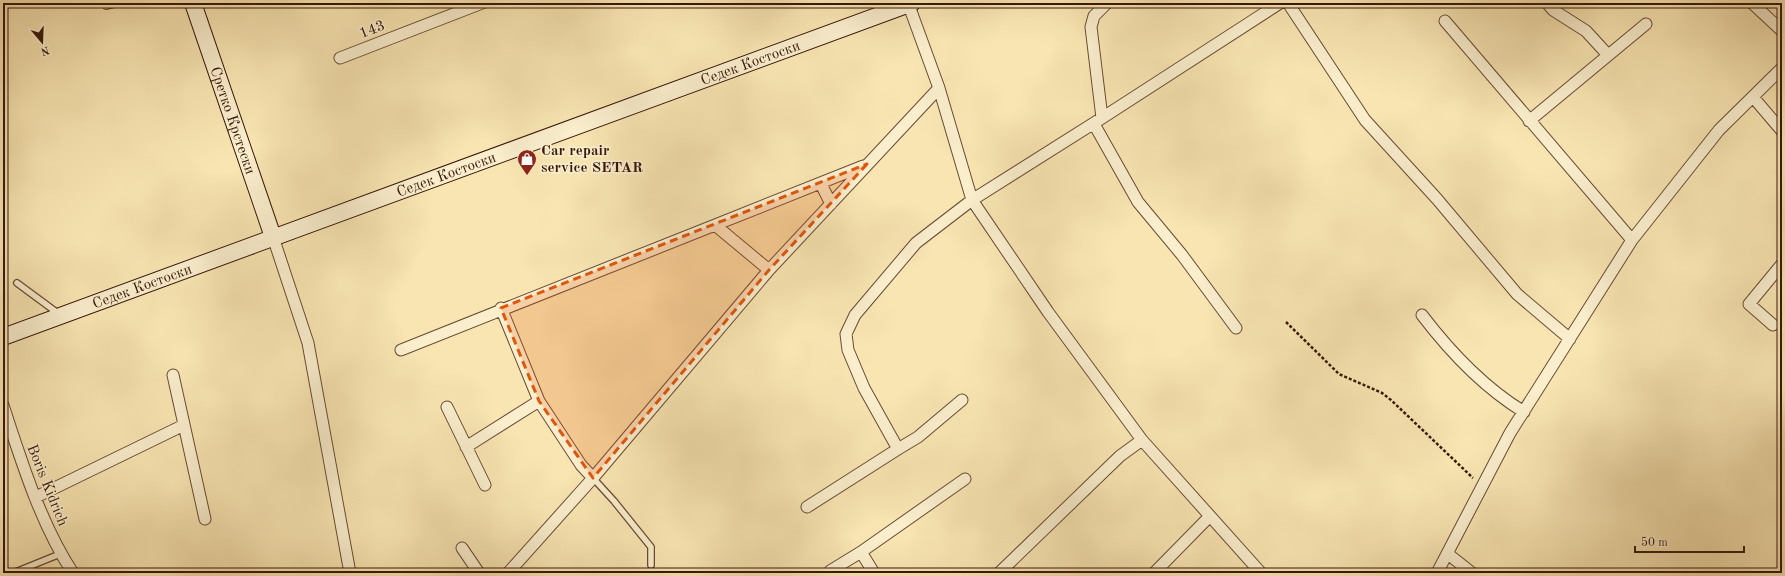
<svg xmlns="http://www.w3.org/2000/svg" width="1785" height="576" viewBox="0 0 1785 576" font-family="'Old Standard TT',serif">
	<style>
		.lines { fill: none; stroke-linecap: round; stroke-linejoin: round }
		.lane-casing { stroke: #674a33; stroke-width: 8 }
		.street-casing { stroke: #674a33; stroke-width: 13 }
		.secondary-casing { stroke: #371709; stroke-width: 18 }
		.path { stroke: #371709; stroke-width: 2.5; stroke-dasharray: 3 2; stroke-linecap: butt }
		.lane { stroke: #faeecd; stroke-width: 5.5 }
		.street { stroke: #faeecd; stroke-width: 11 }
		.secondary { stroke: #faeecd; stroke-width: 16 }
		.marked { fill: #df560c; fill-opacity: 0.2; stroke: #df560c; stroke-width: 3; stroke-dasharray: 8 5; stroke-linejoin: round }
		.labels { text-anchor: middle; stroke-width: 3.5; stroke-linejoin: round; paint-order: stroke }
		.street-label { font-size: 15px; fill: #371709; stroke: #faeecd }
		.poi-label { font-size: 15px; font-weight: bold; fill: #371709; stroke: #faeecd; text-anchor: start }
	</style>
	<rect width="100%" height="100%" fill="#f8e5b2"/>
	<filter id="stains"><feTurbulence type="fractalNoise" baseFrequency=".005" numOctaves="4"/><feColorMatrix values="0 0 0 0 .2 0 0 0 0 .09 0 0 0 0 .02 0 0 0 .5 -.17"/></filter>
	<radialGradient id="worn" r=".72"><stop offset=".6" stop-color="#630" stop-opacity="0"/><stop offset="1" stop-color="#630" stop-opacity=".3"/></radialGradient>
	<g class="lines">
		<g class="lane-casing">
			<path id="lane" d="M105,3L106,6L118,3
				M17,283L59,314
				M593,478L614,501L651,547V565
				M13,573L60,554"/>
		</g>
		<g class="street-casing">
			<path id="street" d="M908,3L939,88L972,200L1048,312L1142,440L1261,573
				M1288,3L1365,120L1437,199L1517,294L1570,339
				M1547,3L1553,10L1586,31L1608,55
				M1752,3L1782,31
				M1445,21L1632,240
				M340,58L482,3
				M1753,97L1782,131
				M1102,118L1091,27L1094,16L1107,3
				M1529,121L1646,24
				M1094,124L1138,202L1182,255L1236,328
				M821,184L831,204
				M715,225L863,166
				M273,237L308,343L350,573
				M501,308L539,401L581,465L593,478
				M1422,315C1451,353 1483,387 1524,412
				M1773,325L1749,304L1782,264
				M401,350L715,225L769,270
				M173,375L205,519
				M962,400L918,437L898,449L864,388L848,350L846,334L855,315L916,243L972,200L1102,118L1280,3
				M3,405C21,460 41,525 73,573
				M447,407L485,485
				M466,447L539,401
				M36,497L184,425
				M807,507L898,449
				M462,548L479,573
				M861,552L965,479
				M1448,554L1472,573
				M830,571L861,552L874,573
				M508,573L593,478L769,270L939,88
				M999,573L1120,456L1142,440
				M1154,573L1210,516
				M1437,573L1510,433L1632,240L1719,130L1782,68"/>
		</g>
		<g class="secondary-casing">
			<g id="secondary">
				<path id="s1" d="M193,3L273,237"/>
				<path id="s2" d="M3,337L912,3"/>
			</g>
		</g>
		<path class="path" d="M1286,322L1339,374L1382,393L1391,400L1473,478"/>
		<use href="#lane" class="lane"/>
		<use href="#street" class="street"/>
		<use href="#secondary" class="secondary"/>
	</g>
	<path class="marked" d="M867,164L769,270L593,478L539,401L501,308Z"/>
	<defs>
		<g id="shop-pin" transform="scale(1)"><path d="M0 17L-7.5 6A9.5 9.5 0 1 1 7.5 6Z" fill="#8f2418" stroke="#faeecd"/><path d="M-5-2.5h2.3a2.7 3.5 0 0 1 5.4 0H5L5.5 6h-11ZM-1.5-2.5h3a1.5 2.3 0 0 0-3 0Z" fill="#fff"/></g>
	</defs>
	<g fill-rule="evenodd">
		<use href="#shop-pin" x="527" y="159"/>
	</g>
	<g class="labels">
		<g class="street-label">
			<text transform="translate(372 29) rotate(-21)" y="5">143</text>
			<text dy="5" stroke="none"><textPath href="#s2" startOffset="796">Седек Костоски</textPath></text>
			<text dy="5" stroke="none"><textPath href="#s1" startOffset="124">Сретко Крстески</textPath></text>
			<text dy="5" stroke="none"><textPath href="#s2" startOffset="472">Седек Костоски</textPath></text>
			<text dy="5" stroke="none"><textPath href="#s2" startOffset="148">Седек Костоски</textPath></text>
			<text transform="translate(48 485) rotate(68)" y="5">Boris Kidrich</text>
		</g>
		<g class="poi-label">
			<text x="541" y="155">Car repair<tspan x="541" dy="17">service SETAR</tspan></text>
		</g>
	</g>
	<rect width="1785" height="576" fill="none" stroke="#f8e5b2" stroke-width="16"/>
	<rect x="4" y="4" width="1777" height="568" fill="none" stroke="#371709" stroke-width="2"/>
	<rect x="8" y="8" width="1769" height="560" fill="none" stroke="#371709"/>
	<g transform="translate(42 42) rotate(161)" stroke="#faeecd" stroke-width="3" paint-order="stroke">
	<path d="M0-3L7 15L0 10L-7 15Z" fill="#371709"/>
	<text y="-6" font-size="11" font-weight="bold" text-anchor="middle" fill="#371709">N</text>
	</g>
	<path d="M1635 546v6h109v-6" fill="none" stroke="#371709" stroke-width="2"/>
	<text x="1641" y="546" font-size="12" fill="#371709" stroke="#faeecd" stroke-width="3" paint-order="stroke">50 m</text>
	<rect width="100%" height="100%" filter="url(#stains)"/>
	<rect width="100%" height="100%" fill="url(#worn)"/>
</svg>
